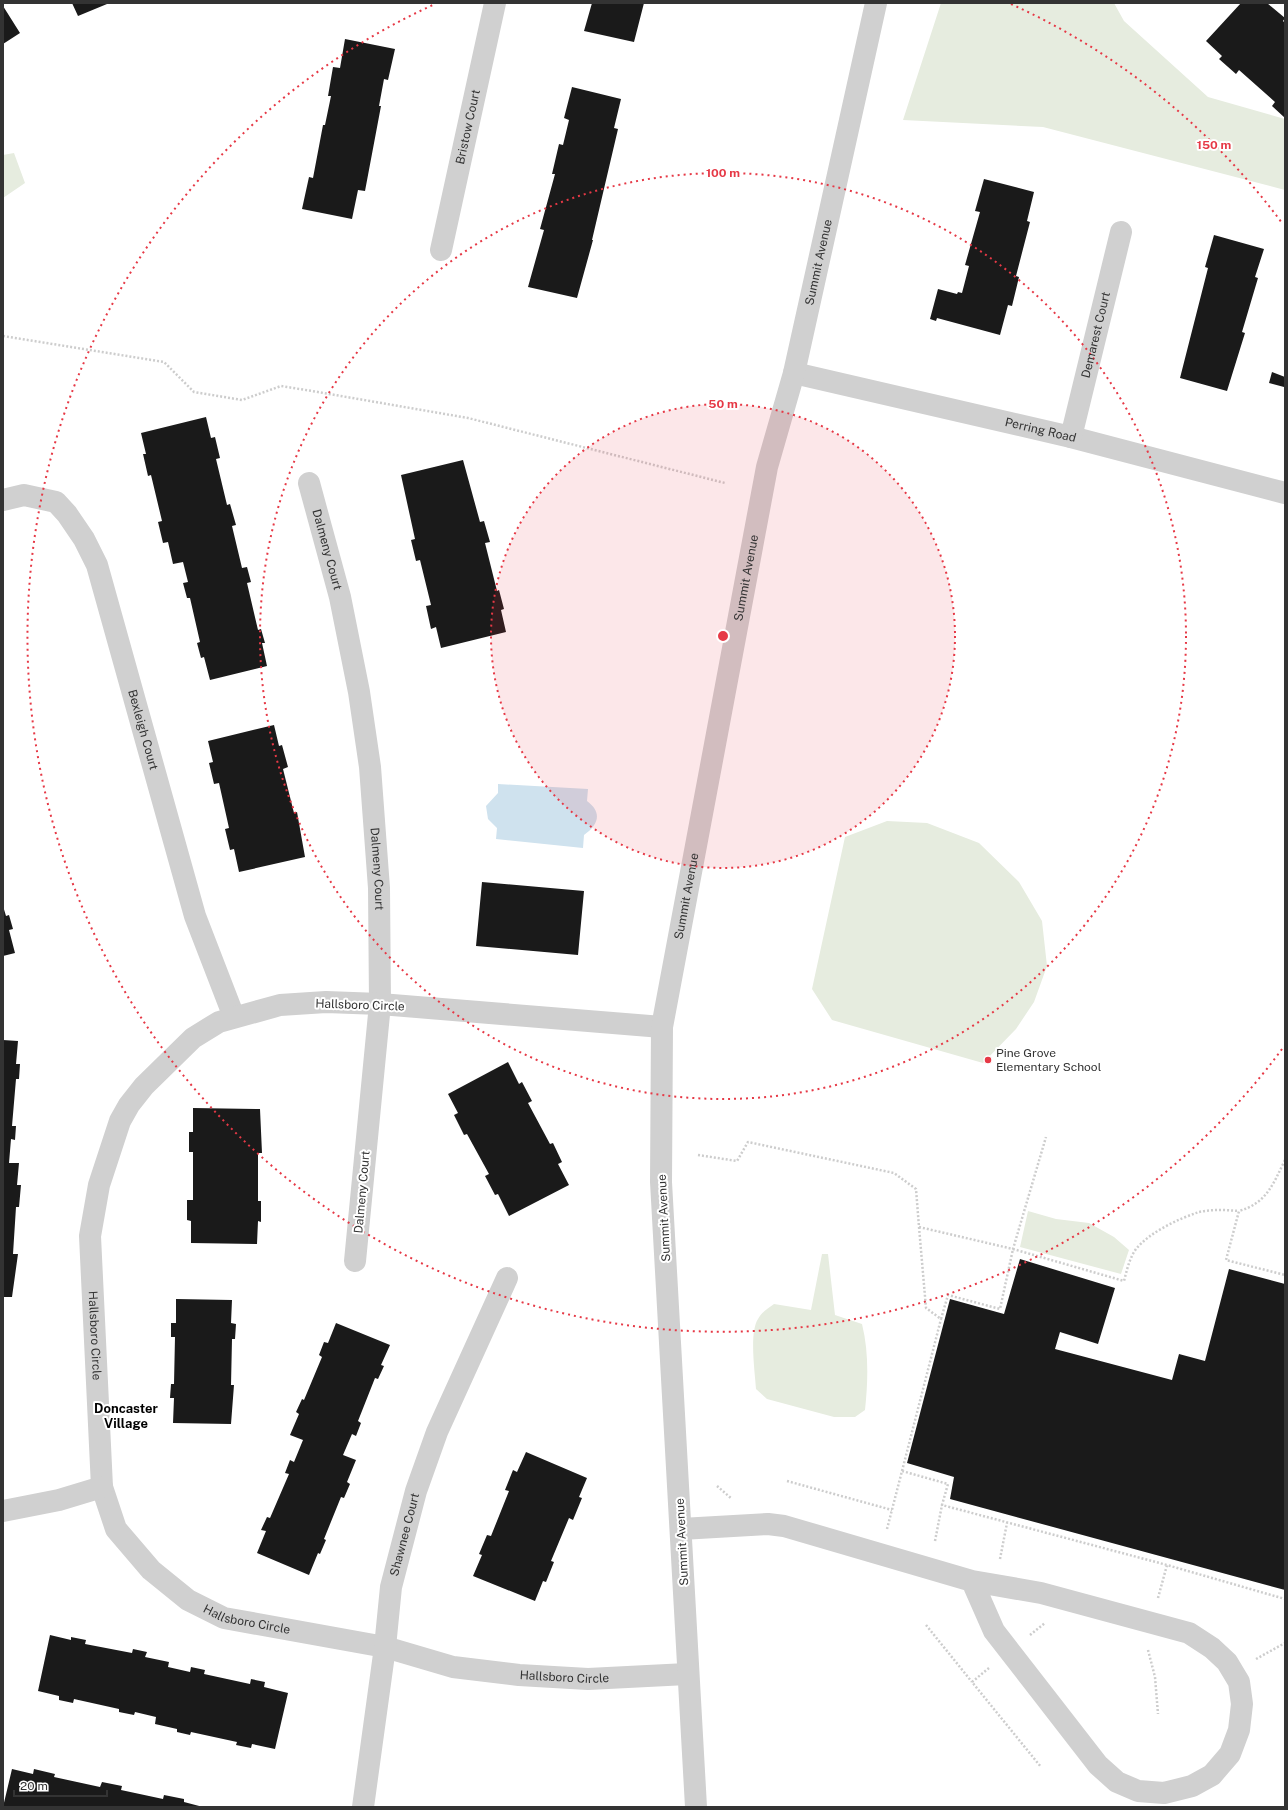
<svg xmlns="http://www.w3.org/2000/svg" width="1288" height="1810" viewBox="0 0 1288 1810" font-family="'Public Sans',sans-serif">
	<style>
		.green { fill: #e6ecdf }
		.water { fill: #cfe2ee }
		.building { fill: #1a1a1a }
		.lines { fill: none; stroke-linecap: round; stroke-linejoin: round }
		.path { stroke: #cdcdcd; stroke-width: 2.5; stroke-dasharray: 2 2; stroke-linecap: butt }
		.minor { stroke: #d0d0d0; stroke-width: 22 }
		.ring { fill: none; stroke: #e63946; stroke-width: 2; stroke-dasharray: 2 4 }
		.poi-dot { fill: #e63946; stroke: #fff; stroke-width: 1.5 }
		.labels { text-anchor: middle; stroke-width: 4; stroke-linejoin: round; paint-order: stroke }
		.street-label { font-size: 12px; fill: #333; stroke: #fff }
		.poi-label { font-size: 12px; fill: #333; stroke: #fff; text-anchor: start }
		.neighbourhood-label { font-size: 13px; font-weight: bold; fill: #000; stroke: #fff }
		.centre { fill: #e63946; stroke: #fff; stroke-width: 2 }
		.ring-label { font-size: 12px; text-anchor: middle; font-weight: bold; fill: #e63946; stroke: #fff; stroke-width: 4; stroke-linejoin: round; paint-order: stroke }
	</style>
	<rect width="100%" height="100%" fill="#fff"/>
	<path class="green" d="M941,3H1114L1124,21L1208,97L1285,119V190L1043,127L903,120Z
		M14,153L25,183L3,198V155Z
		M887,821L927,823L979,843L1019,882L1042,921L1047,966L1034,1002L1016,1029L983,1063L832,1020L812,989L845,837Z
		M1028,1211L1056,1219L1089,1223L1114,1237L1129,1250L1121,1274L1020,1247Z
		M822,1254H828L835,1315L862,1324C869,1352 868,1382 865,1410L855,1417H834L767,1399L756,1389C755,1372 749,1333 758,1319C762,1312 767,1309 774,1304L811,1310Z"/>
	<path class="water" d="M498,784L588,789L587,801C603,813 598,825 584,835L583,848L496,839L497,828L488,819L486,806L498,793Z"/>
	<path class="building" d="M72,3H106L107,4L78,16Z
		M592,3H644L634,42L584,31Z
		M1241,3H1267L1285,18L1283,21L1285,23V118L1272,106L1275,102L1239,70L1236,74L1219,59L1222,56L1206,41Z
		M3,6L20,33L3,44Z
		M345,39L395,49L388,80L384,79L379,106H381L365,191L358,190L352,219L302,209L309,177L313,178L323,125H325L331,96H328L333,67L340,68Z
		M572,87L621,99L614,128L618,129L592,240H593L577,298L528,287L544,230L540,229L555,174H552L559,144L563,145L569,120L564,118Z
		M984,179L1034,192L1027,221L1030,222L1016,276L1019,277L1012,306L1008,305L1000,335L937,318L936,321L930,319L938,289L957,294L958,292L962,293L969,266L965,265L980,212L975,211Z
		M1214,235L1264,249L1255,277L1258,278L1242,332L1245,333L1227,391L1180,378L1208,268L1205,267Z
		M1272,372L1285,377L1284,387L1269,383Z
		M206,417L211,438L215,437L220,458L216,459L227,505L230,504L236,525L232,526L242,568L247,567L251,582L247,583L258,630L261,629L265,643H262L267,666L210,680L204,657L201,658L197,643L200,642L190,598H187L183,583L188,582L183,562L173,564L168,542L163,543L158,522L162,521L151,475L148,476L143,454H146L141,433Z
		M463,460L480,522L484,521L490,542L485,543L497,591L499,590L504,609L501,610L506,632L441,648L436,627L431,629L426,606L431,605L420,560L416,561L411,540L415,539L401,475Z
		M274,725L279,746L282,745L288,767L283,769L294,813L297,812L305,857L239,872L234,849L230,850L225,829L229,828L219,783L214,784L209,763L213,762L208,741Z
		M482,882L584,891L578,955L476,946Z
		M3,906L6,916L9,915L13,929L9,930L15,953L3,956Z
		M3,1040L18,1041L16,1064H20L19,1079H16L12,1126H16L15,1140L11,1139L9,1163H19L17,1185H21L19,1207H16L13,1254H18L12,1297H3Z
		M508,1062L519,1084L522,1082L532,1101L528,1103L550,1144L553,1143L562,1162L558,1164L569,1185L509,1216L498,1194L495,1195L485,1176L489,1174L467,1134L464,1135L454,1115L458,1113L448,1094Z
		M193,1108L260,1109L262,1153H258V1201H261V1222L258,1221L257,1244L191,1243V1221L187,1220V1200H193V1152H189V1132H193Z
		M1020,1259L1115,1288L1098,1344L1060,1332L1055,1349L1172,1380L1179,1354L1205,1361L1229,1269L1285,1284V1590L950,1499L954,1477L907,1463L950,1299L1004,1314Z
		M176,1299L232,1300L231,1323L236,1324L235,1339H232L231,1385H234L231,1424L173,1423L174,1398H170L171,1384H174L175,1337H171V1323H176Z
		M336,1323L390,1345L381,1365L384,1366L378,1379L375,1378L358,1421L361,1423L356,1436L352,1434L343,1455L356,1460L347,1482L350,1484L344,1498L341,1497L324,1539L326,1540L320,1554L318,1553L309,1575L257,1553L266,1531L261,1530L267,1517L270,1518L289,1474L285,1473L290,1460L294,1462L303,1440L290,1435L299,1414L296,1412L302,1399L304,1400L322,1357L319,1355L324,1342L328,1343Z
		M526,1452L587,1478L579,1497L582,1498L573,1520L569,1518L551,1561L554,1562L546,1582L543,1581L535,1601L473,1576L482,1555L479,1554L487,1535L491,1536L509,1491L505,1490L513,1470L517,1472Z
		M50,1635L71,1640V1637L86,1640L85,1644L132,1653L133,1649L147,1652L145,1657L169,1662L168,1667L190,1672L191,1667L205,1670L204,1674L250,1684L251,1679L265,1682L264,1687L288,1693L275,1749L252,1744L251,1748L236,1745L237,1742L191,1732L190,1735L177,1732V1729L155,1724L156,1717L135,1712L134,1715L119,1712V1709L74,1699L73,1703L59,1700V1696L38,1691Z
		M12,1769L33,1774L34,1769L55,1774L54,1777L100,1787L102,1782L122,1786L121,1790L163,1799L164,1795L184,1799V1802L203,1807H3Z"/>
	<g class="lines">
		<path class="path" d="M3,336L164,362L194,392L242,400L281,386L312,391L468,418L725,483
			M698,1155L737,1161L748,1142L894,1173L916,1189L919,1227L1013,1249L1046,1137
			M1285,1160C1273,1184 1267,1203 1239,1211L1226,1260L1285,1275
			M919,1227L926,1308L941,1319L948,1295L1000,1309L1013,1249L1124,1281C1127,1270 1129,1259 1136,1249C1150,1232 1178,1219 1199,1212C1212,1209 1226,1210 1239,1211
			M902,1471L941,1319
			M787,1481L892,1510
			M717,1486L732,1499
			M887,1529L902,1471L948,1484L942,1505L1167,1565
			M935,1541L942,1505
			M1000,1559L1007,1523
			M1158,1598L1167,1565L1285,1599
			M926,1625L972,1682
			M1030,1635L1045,1623
			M1148,1650L1155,1677L1158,1714
			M1256,1659L1285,1643
			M989,1668L972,1682L1041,1767"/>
		<g class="minor">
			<path id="s1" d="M441,250L495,3"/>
			<path id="s2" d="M794,373L1071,437L1285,493"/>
			<path id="s3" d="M1071,437L1121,232"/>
			<path id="s4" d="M309,483L340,597L359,692L370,767L379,888L380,1004L355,1261"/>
			<path id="s5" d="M3,500L24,495L56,502L67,514L84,539L97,565L195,916L234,1017"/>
			<path id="s6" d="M662,1027L380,1004L326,1002L280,1005L219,1022L193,1038L144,1086L129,1105L120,1121L99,1185L90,1236L102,1487L116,1529L151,1570L188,1600L224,1618L385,1647L453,1667L519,1675L588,1679L687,1674"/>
			<path d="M3,1511L59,1500L102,1487"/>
			<path d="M681,1529L768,1524L784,1526L972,1581L1041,1593L1189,1633L1212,1648L1227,1662L1239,1682L1242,1704L1239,1730L1230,1754L1212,1775L1192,1786L1164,1793L1138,1791L1117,1782L1098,1765L994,1631L972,1581"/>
			<path id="s7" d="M363,1807L385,1647L391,1587L416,1491L437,1432L507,1278"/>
			<path id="s8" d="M696,1807L661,1182L662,1027L767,467L794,373L876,3"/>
		</g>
	</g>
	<circle cx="723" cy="636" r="232" fill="#e63946" fill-opacity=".12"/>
	<g class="ring">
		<circle cx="723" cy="636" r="232"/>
		<circle cx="723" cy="636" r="463"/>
		<path d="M1282 1049A695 695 0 1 1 435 4M1011 4A695 695 0 0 1 1282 223"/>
	</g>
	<circle class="poi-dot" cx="988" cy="1060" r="4"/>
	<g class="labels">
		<g class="street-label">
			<text dy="4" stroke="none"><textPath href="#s1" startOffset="126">Bristow Court</textPath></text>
			<text dy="4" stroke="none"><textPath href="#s8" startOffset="1562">Summit Avenue</textPath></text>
			<text dy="4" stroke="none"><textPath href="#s3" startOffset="105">Demarest Court</textPath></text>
			<text dy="4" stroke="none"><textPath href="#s2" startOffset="253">Perring Road</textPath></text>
			<text dy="4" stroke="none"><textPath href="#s4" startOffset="69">Dalmeny Court</textPath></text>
			<text dy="4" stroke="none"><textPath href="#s8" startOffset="1238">Summit Avenue</textPath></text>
			<text dy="4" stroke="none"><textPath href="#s5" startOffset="301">Bexleigh Court</textPath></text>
			<text dy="4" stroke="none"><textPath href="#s4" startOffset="393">Dalmeny Court</textPath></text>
			<text dy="4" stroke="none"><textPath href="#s8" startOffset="914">Summit Avenue</textPath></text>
			<text transform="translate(360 1005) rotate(2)" y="4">Hallsboro Circle</text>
			<text transform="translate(362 1192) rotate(-85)" y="4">Dalmeny Court</text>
			<text transform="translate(664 1218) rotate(-93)" y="4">Summit Avenue</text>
			<text dy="4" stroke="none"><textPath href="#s6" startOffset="807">Hallsboro Circle</textPath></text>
			<text dy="4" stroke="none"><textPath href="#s7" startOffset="276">Shawnee Court</textPath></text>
			<text transform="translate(682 1542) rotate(-93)" y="4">Summit Avenue</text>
			<text dy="4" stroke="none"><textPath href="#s6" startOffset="1167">Hallsboro Circle</textPath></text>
			<text dy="4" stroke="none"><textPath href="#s6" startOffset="1491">Hallsboro Circle</textPath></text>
		</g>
		<g class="poi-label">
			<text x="996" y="1057">Pine Grove<tspan x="996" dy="14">Elementary School</tspan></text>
		</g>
		<g class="neighbourhood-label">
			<text x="126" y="1413">Doncaster<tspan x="126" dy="15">Village</tspan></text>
		</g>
	</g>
	<circle cx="723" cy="636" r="6" class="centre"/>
	<g class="ring-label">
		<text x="1214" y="149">150 m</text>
		<text x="723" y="177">100 m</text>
		<text x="723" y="408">50 m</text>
	</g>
	<rect width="1288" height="1810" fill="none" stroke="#333333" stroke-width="8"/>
	<path d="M14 1790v6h93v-6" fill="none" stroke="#333333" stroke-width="2"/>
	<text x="20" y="1790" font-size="12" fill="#333333" stroke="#ffffff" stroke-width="3" paint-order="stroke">20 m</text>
</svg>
